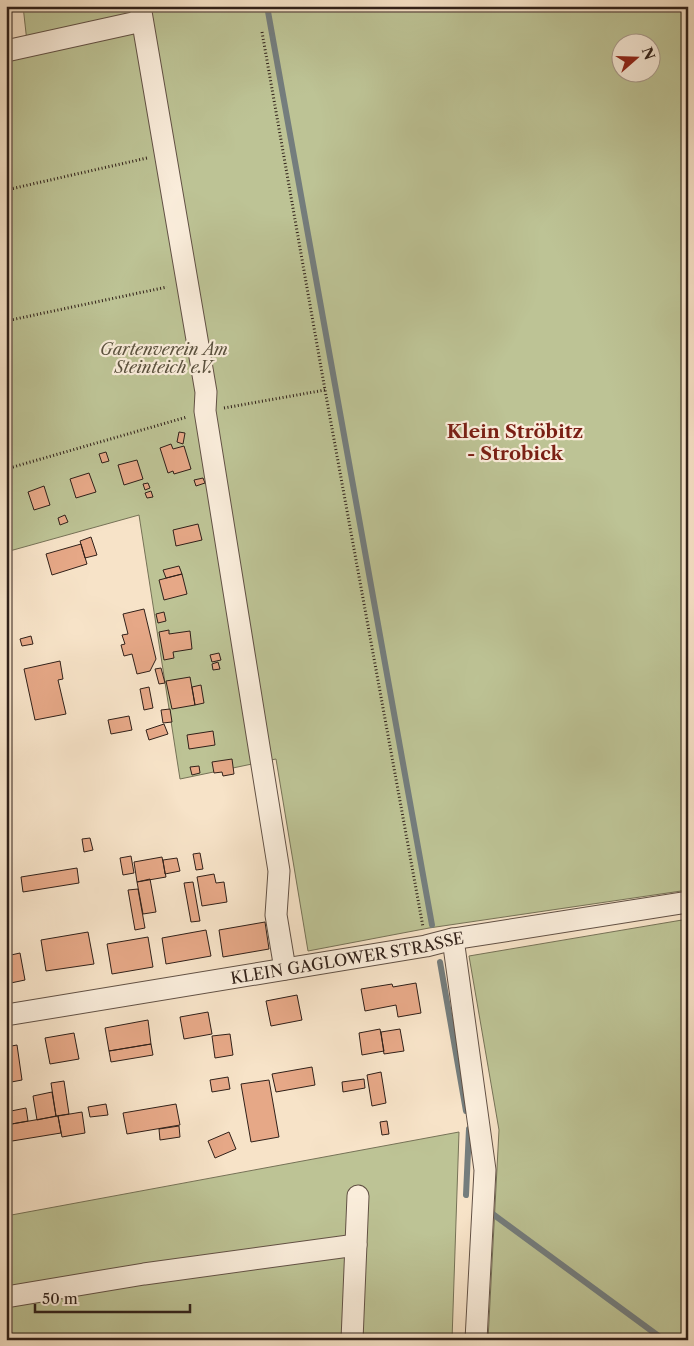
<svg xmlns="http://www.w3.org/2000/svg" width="694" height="1346" viewBox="0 0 694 1346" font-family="'Libre Caslon Text',serif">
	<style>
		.green { fill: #bdc395; stroke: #767257; fill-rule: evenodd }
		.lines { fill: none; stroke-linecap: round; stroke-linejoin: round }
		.stream { stroke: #747d7d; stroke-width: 6 }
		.building { fill: #e6a887; stroke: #302019 }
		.minor-casing { stroke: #625145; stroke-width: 23 }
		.path { stroke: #302019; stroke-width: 3; stroke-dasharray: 1 2.5; stroke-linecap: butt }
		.minor { stroke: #faeddb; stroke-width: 21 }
		.labels { text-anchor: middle; stroke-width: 4.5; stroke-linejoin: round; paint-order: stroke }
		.park-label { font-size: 16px; font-style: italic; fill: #5a513e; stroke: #faeddb }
		.street-label { font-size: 16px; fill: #302019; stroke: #faeddb }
		.quarter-label { font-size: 19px; font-weight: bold; fill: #7a1f14; stroke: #faeddb }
	</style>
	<rect width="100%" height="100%" fill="#f7e3c8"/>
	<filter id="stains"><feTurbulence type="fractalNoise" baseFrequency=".004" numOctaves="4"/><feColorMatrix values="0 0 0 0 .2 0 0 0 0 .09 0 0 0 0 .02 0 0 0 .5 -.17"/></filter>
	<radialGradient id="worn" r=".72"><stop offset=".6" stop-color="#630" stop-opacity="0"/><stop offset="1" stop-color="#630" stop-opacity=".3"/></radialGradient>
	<path class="green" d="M23,6H688V890L429,928L308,951L276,759L180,779L139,515L6,552V56L27,42ZM622,42H652V72H622Z
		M688,919V1340H488L499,1130L469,956Z
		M459,1132L452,1340H6V1216Z"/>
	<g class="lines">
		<path class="stream" d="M267,6L432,925
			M440,962L466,1111
			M466,1195L469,1129
			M490,1212L664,1340"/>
	</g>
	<path class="building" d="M179,432L185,433L183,444L177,442Z
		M171,444L173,449L184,446L191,469L174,474L173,471L168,473L160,448Z
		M106,452L109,461L102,463L99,454Z
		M137,460L143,479L124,485L118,465Z
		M89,473L96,492L76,498L70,479Z
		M203,478L205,483L196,486L194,480Z
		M148,483L150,488L145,490L143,484Z
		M44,486L50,505L34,510L28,492Z
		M151,491L153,497L147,498L145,493Z
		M65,515L68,522L60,525L58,518Z
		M198,524L202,540L176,546L173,530Z
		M91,537L97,555L85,558L80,541Z
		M81,544L87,564L52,575L46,554Z
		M179,566L182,574L166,578L163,570Z
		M182,574L187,594L164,600L159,580Z
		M144,609L156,659L150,671L137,674L132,654L124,656L121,645L125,644L122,635L128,634L123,614Z
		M164,612L166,621L158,623L156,614Z
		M169,630V634L190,631L192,649L173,652L174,658L164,660L159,632Z
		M31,636L33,644L22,646L20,639Z
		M219,653L221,660L212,662L210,655Z
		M60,661L63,679L58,680L66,714L35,720L24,669Z
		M218,662L220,669L213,670L212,664Z
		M161,668L165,683L159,684L155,669Z
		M190,677L195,705L172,709L166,681Z
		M201,685L204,703L195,705L192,687Z
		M149,687L153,708L144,710L140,689Z
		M170,709L172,722L163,723L161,710Z
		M129,716L132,730L111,734L108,720Z
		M164,724L168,734L149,740L146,730Z
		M213,731L215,745L189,749L187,735Z
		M232,759L234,774L223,776L222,772L214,773L212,762Z
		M199,766L200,773L192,775L190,767Z
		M90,838L93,850L84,852L82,839Z
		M200,853L203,869L196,870L193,854Z
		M131,856L134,873L123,875L120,858Z
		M162,857L166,877L137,882L134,862Z
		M177,858L180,871L165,874L163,860Z
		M77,868L79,883L23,892L21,877Z
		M214,874L216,883L224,882L227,902L202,906L197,877Z
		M150,879L156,912L143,914L137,882Z
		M193,882L200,921L191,922L184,883Z
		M138,889L145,928L135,930L128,890Z
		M265,922L269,949L223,957L219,930Z
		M206,930L211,956L166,964L162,938Z
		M88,932L94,964L46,971L41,940Z
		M148,937L153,967L112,974L107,944Z
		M6,947H9L11,955L20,953L25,980L6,984Z
		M416,983L421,1013L398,1017L396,1005L365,1011L361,989L392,984L393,987Z
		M297,995L302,1020L271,1026L266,1001Z
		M208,1012L212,1034L184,1039L180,1017Z
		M148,1020L151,1044L109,1051L105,1028Z
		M380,1029L384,1051L362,1055L359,1033Z
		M400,1029L404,1051L384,1054L381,1032Z
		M74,1033L79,1059L50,1064L45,1038Z
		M230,1034L233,1055L215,1058L212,1036Z
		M151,1044L153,1055L111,1062L109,1051Z
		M17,1045L22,1080L6,1083V1047Z
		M312,1067L315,1085L276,1092L272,1074Z
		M381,1072L386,1103L372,1106L367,1075Z
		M228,1077L230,1089L212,1092L210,1080Z
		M364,1079L365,1088L343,1092L342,1082Z
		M269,1080L279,1137L251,1142L241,1084Z
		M64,1081L69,1114L56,1116L51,1083Z
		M52,1092L56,1116L37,1120L33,1096Z
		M106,1104L108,1115L90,1117L88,1107Z
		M176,1104L180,1125L127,1134L123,1113Z
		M26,1108L28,1121L6,1125V1112Z
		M82,1112L85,1133L62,1137L58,1116Z
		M58,1116L61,1133L6,1142V1125Z
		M387,1121L389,1134L382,1135L380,1122Z
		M179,1126L180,1137L160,1140L159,1129Z
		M229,1132L236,1149L215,1158L208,1141Z"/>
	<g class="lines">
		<g class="minor-casing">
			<g id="minor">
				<path d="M140,6L206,392L205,411L279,871L276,915L285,969"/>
				<path d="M6,51L142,21"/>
				<path d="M453,939L485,1170L476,1340"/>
				<path id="s1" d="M6,1015L426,946L453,939L688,902"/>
				<path d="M6,1297L144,1274L356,1245"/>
				<path d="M352,1340L358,1196"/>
			</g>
		</g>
		<path class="path" d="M262,32L325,390L423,927
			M6,190L147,158
			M6,321L167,287
			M224,408L325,390
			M6,469L187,417"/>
		<use href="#minor" class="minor"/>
	</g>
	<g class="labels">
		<g class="park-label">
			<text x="164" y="355">Gartenverein Am<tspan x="164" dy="18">Steinteich e.V.</tspan></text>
		</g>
		<g class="street-label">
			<text dy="6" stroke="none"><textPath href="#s1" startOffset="346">KLEIN GAGLOWER STRASSE</textPath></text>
		</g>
		<g class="quarter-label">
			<text x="515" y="438">Klein Ströbitz<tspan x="515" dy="22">- Strobick</tspan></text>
		</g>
	</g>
	<rect width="694" height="1346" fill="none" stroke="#f7e3c8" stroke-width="25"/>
	<rect x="8" y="8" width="679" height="1331" fill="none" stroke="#302019" stroke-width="2.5"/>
	<rect x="12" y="12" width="669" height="1321" fill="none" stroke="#302019"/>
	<g transform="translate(636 58) rotate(70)"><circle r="24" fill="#faeddb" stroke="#a99b8d"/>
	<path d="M0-4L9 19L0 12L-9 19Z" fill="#8f2418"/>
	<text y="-8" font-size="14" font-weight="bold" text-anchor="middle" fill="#302019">N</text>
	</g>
	<path d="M35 1304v8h155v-8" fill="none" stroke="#302019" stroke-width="2.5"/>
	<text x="42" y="1304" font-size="15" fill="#302019" stroke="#faeddb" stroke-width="4" paint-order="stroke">50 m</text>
	<rect width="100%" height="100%" filter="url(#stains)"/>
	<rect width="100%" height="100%" fill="url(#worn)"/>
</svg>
